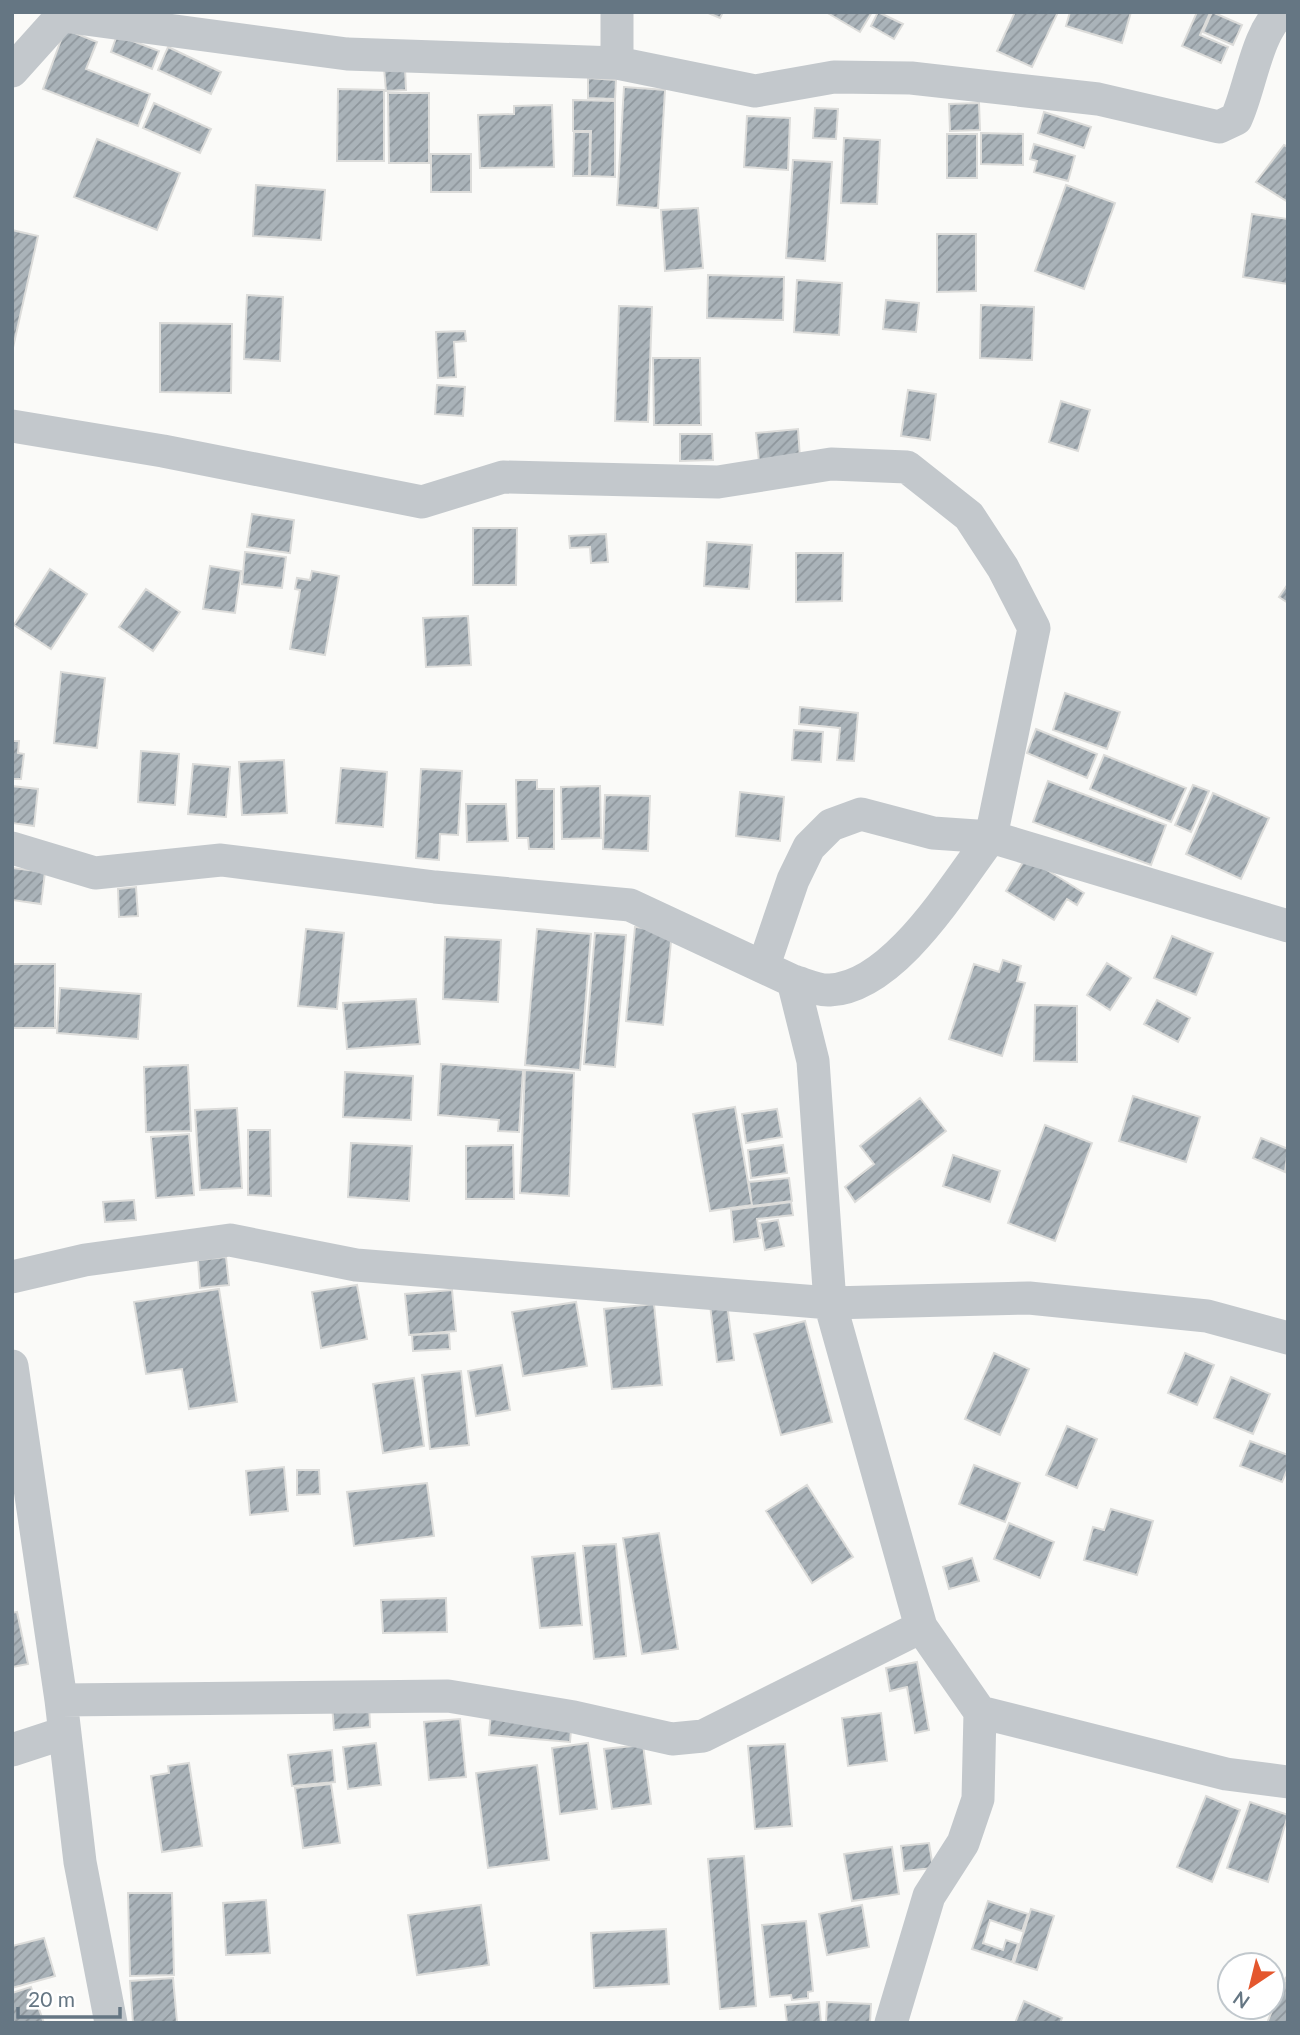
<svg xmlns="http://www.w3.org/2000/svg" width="1300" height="2035" viewBox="0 0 1300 2035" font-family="Lato,sans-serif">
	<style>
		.building { fill: url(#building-hatch); stroke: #dcdcda; stroke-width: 2 }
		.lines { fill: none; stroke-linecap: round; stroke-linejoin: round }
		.street { stroke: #c3c8cc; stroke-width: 33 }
	</style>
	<defs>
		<pattern id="building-hatch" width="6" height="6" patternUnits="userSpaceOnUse" patternTransform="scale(1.75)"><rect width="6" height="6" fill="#aab3b9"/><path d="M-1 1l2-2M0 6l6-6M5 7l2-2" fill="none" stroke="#8e969c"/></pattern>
	</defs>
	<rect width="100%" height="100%" fill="#fafaf8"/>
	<path class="building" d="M706,12H723L720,18Z
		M826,12H872L860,32Z
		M878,12L903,24L894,39L871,26Z
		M1015,12H1058L1032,67L997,51Z
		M1070,12H1131L1122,43L1066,26Z
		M1197,12L1210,13L1200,35L1228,47L1221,63L1182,46Z
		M1212,12L1242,25L1233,45L1203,32Z
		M65,29L97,42L86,69L150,94L138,126L43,89Z
		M117,35L159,51L152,69L111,52Z
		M168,47L221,72L211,94L158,70Z
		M384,68H405L406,90L386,91Z
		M588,78L616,80L615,99L588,98Z
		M624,87L665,90L658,208L617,205Z
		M338,89L384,90V161H337Z
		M388,93H429V163H389Z
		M573,100L615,101V177L590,176L591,131H573Z
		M154,103L211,129L200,153L143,128Z
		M979,103L980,130L950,131L949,104Z
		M552,105L554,167L480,168L478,115L514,114V106Z
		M815,108L838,109L836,139L813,138Z
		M1044,112L1091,127L1084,148L1038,133Z
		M747,116L790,118L788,170L744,167Z
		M574,132H590L589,176H573Z
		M981,133L1023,134V165L981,164Z
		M947,134H977V178H947Z
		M844,138L880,140L877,204L841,203Z
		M97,139L180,173L157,230L74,197Z
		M1034,144L1075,156L1068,181L1034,172L1037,161L1030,159Z
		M1284,145L1288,147V202L1256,182Z
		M431,154H471V192H431Z
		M793,160L832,162L825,261L786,258Z
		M256,185L325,190L321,240L253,236Z
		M1066,185L1115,203L1084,289L1035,271Z
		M698,208L703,268L665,271L661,210Z
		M1252,214L1288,219V284L1243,277Z
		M12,230L38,236L12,352Z
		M937,234H976V291L937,292Z
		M708,275L784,277L783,320L707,318Z
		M797,280L842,283L839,335L794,332Z
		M247,295L283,297L280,361L244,359Z
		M886,300L919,303L916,332L883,329Z
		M981,305L1034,307L1032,360L980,358Z
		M619,306L652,307L648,422L615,421Z
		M160,323L232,324L231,393L160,392Z
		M465,331L466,341L454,342L456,377L438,378L436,332Z
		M653,358H700L701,425H654Z
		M437,385L465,387L463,416L435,414Z
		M908,390L936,394L930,440L901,436Z
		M1061,401L1090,410L1078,451L1049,442Z
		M798,429L800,458L759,462L756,433Z
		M680,434H712L713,460L680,461Z
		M252,514L294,520L290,553L247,547Z
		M473,528H517L516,585H473Z
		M606,534L608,562L591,563L590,547L570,548L569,536Z
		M707,542L752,545L749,589L704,586Z
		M245,552L286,557L282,588L242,584Z
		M796,553H843L842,601L796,602Z
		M210,566L241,571L235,613L203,609Z
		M50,569L87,594L51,649L14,625Z
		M312,571L339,576L325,655L290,649L300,590L295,589L297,578L310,580Z
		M1288,584V603L1279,597Z
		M146,589L180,612L153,651L119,627Z
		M468,616L471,665L426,667L423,618Z
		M61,672L105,678L97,748L54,743Z
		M1065,693L1120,712L1107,749L1053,730Z
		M800,707L858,713L854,761L837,760L840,728L799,724Z
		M1036,729L1097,754L1087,778L1027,753Z
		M794,730L823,732L821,762L792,760Z
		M12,741H19L18,753L24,754L21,779H13L12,786L38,789L34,826L12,823Z
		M141,751L179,754L175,805L138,802Z
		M1104,755L1186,788L1171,822L1090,789Z
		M284,760L287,813L242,815L239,762Z
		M193,764L230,767L226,817L188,814Z
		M341,768L387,772L383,827L336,823Z
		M421,769L462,771L458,835L440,834L439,860L416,858Z
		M516,780H537V789H554V849H529L528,838H517Z
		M1048,781L1166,825L1151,865L1033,822Z
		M1193,785L1209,791L1191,832L1175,825Z
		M600,786L601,838L562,839L561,787Z
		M740,792L784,797L780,841L736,836Z
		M1213,793L1269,818L1241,879L1186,854Z
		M605,795L650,796L648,851L603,849Z
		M466,804H506L508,841L467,842Z
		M1026,857L1084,893L1077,905L1067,899L1054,920L1006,891Z
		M12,868L45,872L41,904L12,900Z
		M136,887L138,916L119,917L118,889Z
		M635,927L672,931L663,1025L626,1021Z
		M306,929L344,933L337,1009L298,1006Z
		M537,929L591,934L580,1070L525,1065Z
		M595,933L626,935L615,1067L584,1064Z
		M1172,936L1213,953L1196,995L1154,978Z
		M445,937L501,940L498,1002L443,999Z
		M1003,960L1021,966L1017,981L1025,983L1002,1056L949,1039L974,964L999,972Z
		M1107,963L1131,978L1110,1010L1087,995Z
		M12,964H55V1028H12Z
		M60,988L141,994L138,1039L57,1033Z
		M416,999L420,1044L347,1049L343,1003Z
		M1157,1000L1190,1018L1178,1042L1144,1024Z
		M1035,1005L1077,1006V1062L1034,1061Z
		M441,1064L523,1070L519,1132L498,1131L499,1120L438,1115Z
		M188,1065L191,1131L146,1132L144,1067Z
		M525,1070L574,1073L569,1196L520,1193Z
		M345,1072L413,1076L411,1120L343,1117Z
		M1133,1096L1200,1117L1186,1162L1119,1141Z
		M920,1098L946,1131L855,1202L845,1187L874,1164L860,1146Z
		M735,1107L752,1205L710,1211L693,1114Z
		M237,1108L242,1188L200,1190L195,1110Z
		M777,1109L782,1137L746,1143L742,1114Z
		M1045,1125L1092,1143L1055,1241L1008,1223Z
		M248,1130H270L271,1196L248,1195Z
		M189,1134L194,1195L156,1198L151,1137Z
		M1261,1138L1288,1149L1285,1172L1253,1158Z
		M351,1143L412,1146L409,1201L348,1197Z
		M513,1145L514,1199H466V1146Z
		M783,1145L787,1173L751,1178L748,1150Z
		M953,1155L1000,1171L990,1202L943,1186Z
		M789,1178L792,1201L752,1206L749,1182Z
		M134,1200L136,1220L105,1222L103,1202Z
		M791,1202L793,1215L757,1219L760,1238L734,1242L731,1210Z
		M778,1220L784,1246L765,1250L760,1223Z
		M226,1257L229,1285L200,1288L198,1260Z
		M357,1285L367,1339L321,1348L312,1292Z
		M219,1289L237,1402L189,1409L182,1369L146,1374L134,1302Z
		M452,1290L456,1331L409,1335L405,1294Z
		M576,1302L587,1366L523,1376L512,1312Z
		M727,1303L734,1360L717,1362L710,1305Z
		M654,1304L662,1385L612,1389L604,1309Z
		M805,1321L832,1422L781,1435L754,1334Z
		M449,1333L450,1349L413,1351L412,1335Z
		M994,1353L1029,1369L1000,1435L965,1419Z
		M1185,1353L1214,1365L1197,1405L1168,1393Z
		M502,1365L510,1410L476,1416L468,1371Z
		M461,1371L469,1445L430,1449L422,1375Z
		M1231,1377L1270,1394L1253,1434L1214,1418Z
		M414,1378L424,1446L383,1453L373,1384Z
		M1067,1426L1097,1439L1077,1488L1046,1475Z
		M1250,1441L1288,1455V1468L1282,1482L1240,1466Z
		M974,1465L1020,1483L1005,1522L959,1504Z
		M284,1467L288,1511L250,1515L246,1471Z
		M297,1470H319L320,1494L297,1495Z
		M427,1483L434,1536L354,1546L347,1492Z
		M807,1485L853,1557L812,1583L766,1511Z
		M1111,1509L1153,1521L1137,1575L1084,1560L1093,1527L1104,1530Z
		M1009,1523L1054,1542L1040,1578L994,1559Z
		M659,1533L678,1649L642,1654L623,1538Z
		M616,1544L626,1656L594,1659L583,1546Z
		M575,1553L582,1625L540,1628L532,1557Z
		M972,1558L979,1581L949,1589L943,1567Z
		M446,1598L447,1632L383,1633L381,1600Z
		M17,1612L28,1664L12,1667V1613Z
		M917,1662L929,1730L915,1733L907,1687L890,1691L886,1668Z
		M369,1702L370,1727L334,1730L332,1704Z
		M491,1711L572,1718L570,1742L489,1735Z
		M881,1713L887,1761L848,1766L842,1718Z
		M460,1719L466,1777L429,1780L424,1722Z
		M376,1743L381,1785L348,1789L343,1747Z
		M588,1743L597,1809L560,1814L552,1748Z
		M785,1744L792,1826L755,1829L748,1746Z
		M643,1745L651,1804L612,1809L604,1749Z
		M332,1750L335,1782L292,1786L288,1755Z
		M189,1763L202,1846L162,1852L151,1776L169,1773L168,1766Z
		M537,1765L549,1860L488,1868L476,1773Z
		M331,1784L340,1843L303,1848L295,1788Z
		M1206,1796L1240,1810L1212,1882L1177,1867Z
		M1250,1802L1288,1815L1268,1882L1227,1868Z
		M929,1843L933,1868L904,1871L901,1846Z
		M892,1847L899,1894L852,1901L844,1854Z
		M744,1856L756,2006L720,2009L708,1859Z
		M128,1893H172L174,1975L130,1976Z
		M266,1900L270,1953L226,1955L223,1903Z
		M988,1901L1028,1914L1022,1931L990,1920L983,1943L1003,1950L1006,1940L1018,1944L1012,1962L972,1949Z
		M481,1905L489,1965L417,1975L408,1915Z
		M862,1905L869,1947L827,1955L819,1914Z
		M1031,1909L1054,1916L1037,1970L1014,1963Z
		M806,1921L813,1991L808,1992V1998L792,2000L791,1995L770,1997L762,1925Z
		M666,1929L669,1984L594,1988L591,1933Z
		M44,1938L55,1976L12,1988V1946Z
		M1286,1977L1288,2023H1267Z
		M173,1978L177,2022L133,2023L130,1981Z
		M31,1987L44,2023H12V1993Z
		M1024,2001L1062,2018L1060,2023H1015Z
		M819,2002L821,2023H787L785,2005Z
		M827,2002L871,2004L870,2023H826Z"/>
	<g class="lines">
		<path class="street" d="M617,12V63L755,91L834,77L911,78L1098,99L1219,127L1236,119C1250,90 1257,30 1282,12
			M63,16L347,54L617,63
			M12,71L65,12
			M12,426L163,451L422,502L503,477L718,482L831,464L907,467L969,516L1003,568L1034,628L991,837L1288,926
			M12,848L95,873L221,860L435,887L630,905L793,981L813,1061L830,1303L921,1627L980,1712
			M764,965L793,880L809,847L831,825L861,814L933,833L991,837C955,884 895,987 830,990C819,991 804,984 793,981
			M12,1277L85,1260L230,1240L356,1265L830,1303L1029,1298L1207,1316L1288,1338
			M12,1366L61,1700L80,1862L111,2023
			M61,1700L448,1696L574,1717L672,1739L703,1736L921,1627
			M12,1750L64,1733
			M891,2023L929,1896L963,1843L978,1799L980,1712L1226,1774L1288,1782"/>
	</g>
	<rect width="1300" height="2035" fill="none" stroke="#657683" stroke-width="28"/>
	<g transform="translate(1251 1986) rotate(215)"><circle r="33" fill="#ffffff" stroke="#c1c8cd" stroke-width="2"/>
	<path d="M0-5L12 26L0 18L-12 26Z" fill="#e4572e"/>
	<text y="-10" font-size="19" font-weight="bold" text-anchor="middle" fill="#657683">N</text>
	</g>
	<path d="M18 2007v10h102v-10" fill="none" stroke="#657683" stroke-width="3.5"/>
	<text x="28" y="2007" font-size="21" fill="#657683" stroke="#ffffff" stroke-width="5" paint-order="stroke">20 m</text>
</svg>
